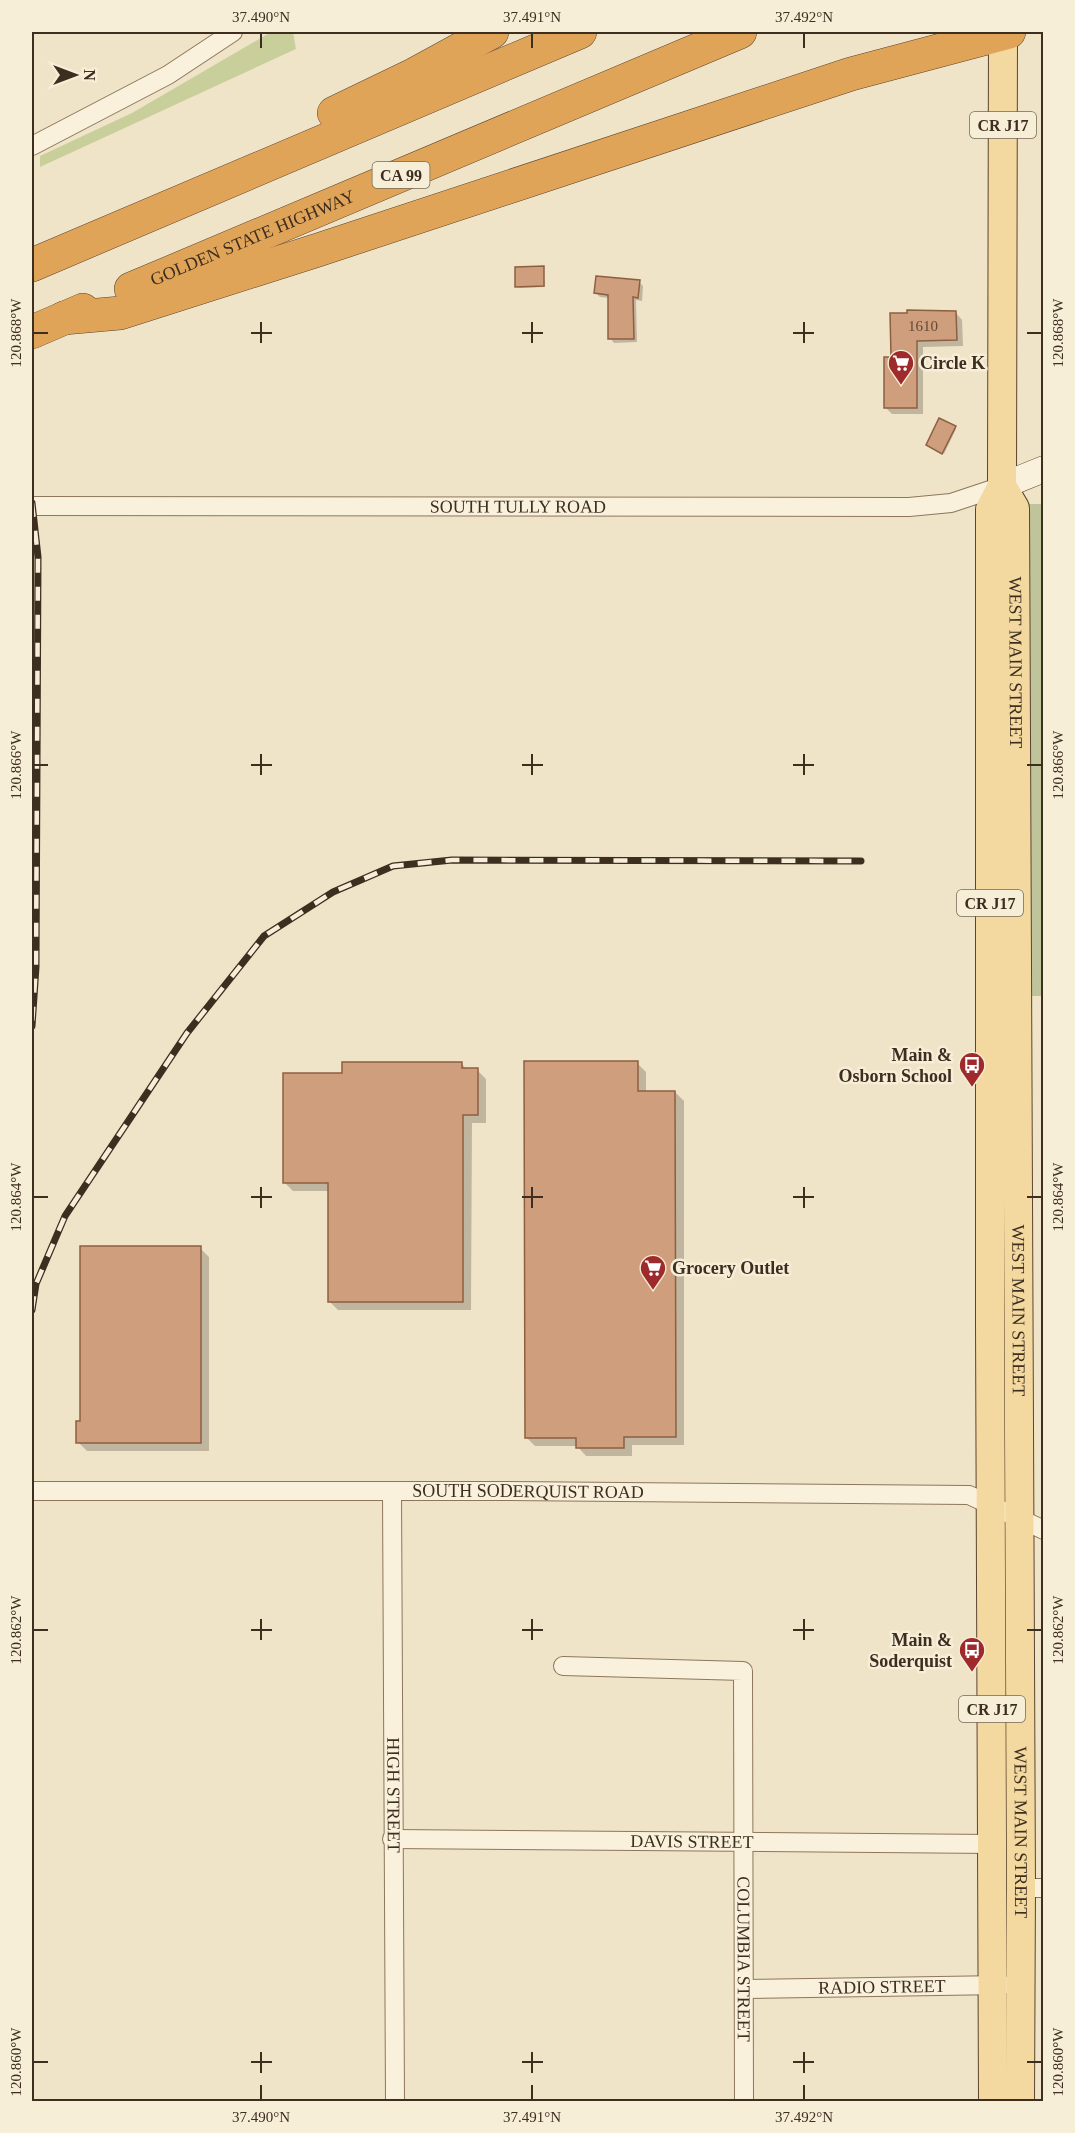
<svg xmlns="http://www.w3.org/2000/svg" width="1075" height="2133" viewBox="0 0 1075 2133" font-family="'Times New Roman',serif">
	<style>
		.green { fill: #c9cf9b }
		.cemetery { fill: #bfc49a }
		.shadow { fill: #0003 }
		.building { fill: #cf9f7d; stroke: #8d5f41; stroke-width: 1.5 }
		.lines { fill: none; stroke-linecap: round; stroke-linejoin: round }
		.street-casing { stroke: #8d765c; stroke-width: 20 }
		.secondary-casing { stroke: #6f573f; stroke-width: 27 }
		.primary-casing { stroke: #5b4430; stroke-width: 30 }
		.highway-casing { stroke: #5b4430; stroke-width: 34 }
		.street { stroke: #faf1dc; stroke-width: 18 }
		.secondary { stroke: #faf1dc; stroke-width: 26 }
		.primary { stroke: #f3d9a0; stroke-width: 28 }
		.highway { stroke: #e0a458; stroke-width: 33 }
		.rail-casing { stroke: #3d2e20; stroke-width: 7 }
		.rail { stroke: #f7eed8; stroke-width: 4.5; stroke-dasharray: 14; stroke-linecap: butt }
		.ticks { fill: none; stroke: #3d2e20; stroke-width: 2 }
		.labels { text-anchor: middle; stroke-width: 5; stroke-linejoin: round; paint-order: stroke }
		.number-label { font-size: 15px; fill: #624a37 }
		.shield { fill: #f7eed8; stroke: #756857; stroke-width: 1.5 }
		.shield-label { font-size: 16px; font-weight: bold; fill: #3d2e20 }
		.street-label { font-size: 18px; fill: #3d2e20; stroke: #f7eed8 }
		.poi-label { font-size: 18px; font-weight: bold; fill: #3d2e20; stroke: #f7eed8; text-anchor: start }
		.neatline { fill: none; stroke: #3d2e20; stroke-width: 2 }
		.ticks-label { font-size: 15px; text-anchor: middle; fill: #3d2e20 }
	</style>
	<rect width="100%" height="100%" fill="#f0e4c8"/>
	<path class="green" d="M271,32H293L296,49L40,167V156L132,113Z"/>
	<path class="cemetery" d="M1027,504H1044L1043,996H1027Z"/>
	<path class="shadow" d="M543,267L545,287L519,288L517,286Z
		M639,282L643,286L642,301L636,300L637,342L614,343L610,338V298L600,297L596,293Z
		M956,313L962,320L963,346L923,347V414H892L886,408L893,359L892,315Z
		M955,427L956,429L944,454L929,447Z
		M637,1063L646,1072V1092H675L684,1101V1445H632V1456H586L577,1446H535L526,1437Z
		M462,1064L467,1070H477L486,1079V1123H472L471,1310H338L329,1301L330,1191H293L284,1182L344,1075Z
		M200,1248L209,1257V1451H87L78,1442Z"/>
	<path class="building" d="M544,266V286L515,287V267Z
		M596,276L640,280L638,298L633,297L634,339H608V295L594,293Z
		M907,310L956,311L957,340L917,341V408H884V357H891L890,313H907Z
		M939,418L956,426L942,454L926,445Z
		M524,1061H638V1091H675L676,1437H624V1448H576V1438H525Z
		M342,1062H462V1068H478V1115H463V1302H328V1183H283V1073H342Z
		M80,1246H201V1443H76V1421H80Z"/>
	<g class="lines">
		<g class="street-casing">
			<g id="street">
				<path d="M32,146L168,75L233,32"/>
				<path id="s1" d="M32,506L909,507L951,503L1002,486"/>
				<path id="s2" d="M32,1491H508L969,1495L1044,1530"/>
				<path id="s3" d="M392,1491L395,2102"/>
				<path id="s4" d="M563,1666L743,1671L744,2102"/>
				<path id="s5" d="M392,1839L992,1844"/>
				<path d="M1021,1888H1044"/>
				<path id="s6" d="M744,1989L1003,1985"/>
			</g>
		</g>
		<g class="secondary-casing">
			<path id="secondary" d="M1002,486L1044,469"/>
		</g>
		<g class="primary-casing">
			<g id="primary">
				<path id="s7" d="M1002,486L1015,508L1021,1888L1020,2102"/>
				<path d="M993,2102L990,1322V509L1002,486L1003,32"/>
			</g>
		</g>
		<g class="highway-casing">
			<g id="highway">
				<path d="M334,113L415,74L492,32"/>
				<path d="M32,265L580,32"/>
				<path id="s8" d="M131,289L740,32"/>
				<path d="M64,318L120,313L318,250L851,74L1009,32"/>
				<path d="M32,332L83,310"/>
			</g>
		</g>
		<use href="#street" class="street"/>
		<use href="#secondary" class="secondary"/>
		<use href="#primary" class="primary"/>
		<use href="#highway" class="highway"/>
		<g class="rail-casing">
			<path id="rail" d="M32,503L38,557L36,967L32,1026
				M32,1310L36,1284L65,1216L187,1033L264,936L333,892L393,866L452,860L861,861"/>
		</g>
		<use href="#rail" class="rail"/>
	</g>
	<path class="ticks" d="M261,33V48M532,33V48M804,33V48M261,322V343M532,322V343M804,322V343M33,333H48M251,333H272M522,333H543M793,333H814M1027,333H1042M261,754V775M532,754V775M804,754V775M33,765H48M251,765H272M522,765H543M793,765H814M1027,765H1042M261,1187V1208M532,1187V1208M804,1187V1208M33,1197H48M251,1197H272M522,1197H543M793,1197H814M1027,1197H1042M261,1619V1640M532,1619V1640M804,1619V1640M33,1630H48M251,1630H272M522,1630H543M793,1630H814M1027,1630H1042M261,2052V2073M532,2052V2073M804,2052V2073M33,2062H48M251,2062H272M522,2062H543M793,2062H814M1027,2062H1042M261,2085V2100M532,2085V2100M804,2085V2100"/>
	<defs>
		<g id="supermarket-pin" transform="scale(1.35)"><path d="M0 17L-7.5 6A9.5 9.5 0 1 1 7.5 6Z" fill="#9e2a2b" stroke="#f7eed8"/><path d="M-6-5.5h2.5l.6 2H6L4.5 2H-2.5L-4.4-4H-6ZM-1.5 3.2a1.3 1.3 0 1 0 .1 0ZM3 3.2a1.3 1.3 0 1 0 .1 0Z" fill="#fff"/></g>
		<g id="bus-pin" transform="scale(1.35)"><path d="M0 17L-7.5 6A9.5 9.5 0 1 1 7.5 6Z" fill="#9e2a2b" stroke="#f7eed8"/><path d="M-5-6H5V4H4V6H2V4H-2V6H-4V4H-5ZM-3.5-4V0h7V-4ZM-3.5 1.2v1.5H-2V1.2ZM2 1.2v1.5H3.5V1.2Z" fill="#fff"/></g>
	</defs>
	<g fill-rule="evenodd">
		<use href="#supermarket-pin" x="901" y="363"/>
		<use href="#bus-pin" x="972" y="1065"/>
		<use href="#supermarket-pin" x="653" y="1268"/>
		<use href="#bus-pin" x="972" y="1650"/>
	</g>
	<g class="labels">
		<g class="number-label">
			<text x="923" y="331">1610</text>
		</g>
		<g class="shield">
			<rect x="970" y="112" width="66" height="26" rx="4.5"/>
			<rect x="372.5" y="162" width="57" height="26" rx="4.5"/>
			<rect x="957" y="890" width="66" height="26" rx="4.5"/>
			<rect x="959" y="1696" width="66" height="26" rx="4.5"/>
		</g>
		<g class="shield-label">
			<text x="1003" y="131">CR J17</text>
			<text x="401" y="181">CA 99</text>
			<text x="990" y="909">CR J17</text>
			<text x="992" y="1715">CR J17</text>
		</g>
		<g class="street-label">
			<text dy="6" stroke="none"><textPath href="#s8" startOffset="132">GOLDEN STATE HIGHWAY</textPath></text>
			<text dy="6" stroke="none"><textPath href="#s1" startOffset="486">SOUTH TULLY ROAD</textPath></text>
			<text dy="6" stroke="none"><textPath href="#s7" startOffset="180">WEST MAIN STREET</textPath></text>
			<text dy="6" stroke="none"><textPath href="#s7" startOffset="828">WEST MAIN STREET</textPath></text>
			<text dy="6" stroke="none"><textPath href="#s2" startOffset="496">SOUTH SODERQUIST ROAD</textPath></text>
			<text dy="6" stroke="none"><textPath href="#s3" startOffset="304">HIGH STREET</textPath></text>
			<text dy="6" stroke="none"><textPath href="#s7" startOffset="1350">WEST MAIN STREET</textPath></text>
			<text dy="6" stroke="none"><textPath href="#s5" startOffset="300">DAVIS STREET</textPath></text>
			<text dy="6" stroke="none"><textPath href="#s4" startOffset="468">COLUMBIA STREET</textPath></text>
			<text dy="6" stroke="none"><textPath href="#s6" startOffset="138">RADIO STREET</textPath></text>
		</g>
		<g class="poi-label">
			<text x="920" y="369">Circle K</text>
			<text x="952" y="1061" text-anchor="end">Main &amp;<tspan x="952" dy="21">Osborn School</tspan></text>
			<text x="672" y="1274">Grocery Outlet</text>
			<text x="952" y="1646" text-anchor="end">Main &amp;<tspan x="952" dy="21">Soderquist</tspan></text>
		</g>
	</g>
	<rect width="1075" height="2133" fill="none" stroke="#f7eed8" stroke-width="66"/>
	<g transform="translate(75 75) rotate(90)" stroke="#f7eed8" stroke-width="4.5" paint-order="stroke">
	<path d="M0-4.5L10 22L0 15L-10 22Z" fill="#3d2e20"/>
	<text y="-9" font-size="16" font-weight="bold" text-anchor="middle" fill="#3d2e20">N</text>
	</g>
	<rect x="33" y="33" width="1009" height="2067" class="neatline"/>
	<g class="ticks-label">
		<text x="261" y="22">37.490°N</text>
		<text x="532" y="22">37.491°N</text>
		<text x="804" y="22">37.492°N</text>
		<text transform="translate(1058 333) rotate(-90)" y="5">120.868°W</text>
		<text transform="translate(16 333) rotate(-90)" y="5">120.868°W</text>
		<text transform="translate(16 765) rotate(-90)" y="5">120.866°W</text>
		<text transform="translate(1058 765) rotate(-90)" y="5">120.866°W</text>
		<text transform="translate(1058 1197) rotate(-90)" y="5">120.864°W</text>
		<text transform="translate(16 1197) rotate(-90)" y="5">120.864°W</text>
		<text transform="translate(16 1630) rotate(-90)" y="5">120.862°W</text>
		<text transform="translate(1058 1630) rotate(-90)" y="5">120.862°W</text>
		<text transform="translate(16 2062) rotate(-90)" y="5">120.860°W</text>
		<text transform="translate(1058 2062) rotate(-90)" y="5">120.860°W</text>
		<text x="261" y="2122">37.490°N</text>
		<text x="532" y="2122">37.491°N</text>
		<text x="804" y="2122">37.492°N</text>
	</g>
</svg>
